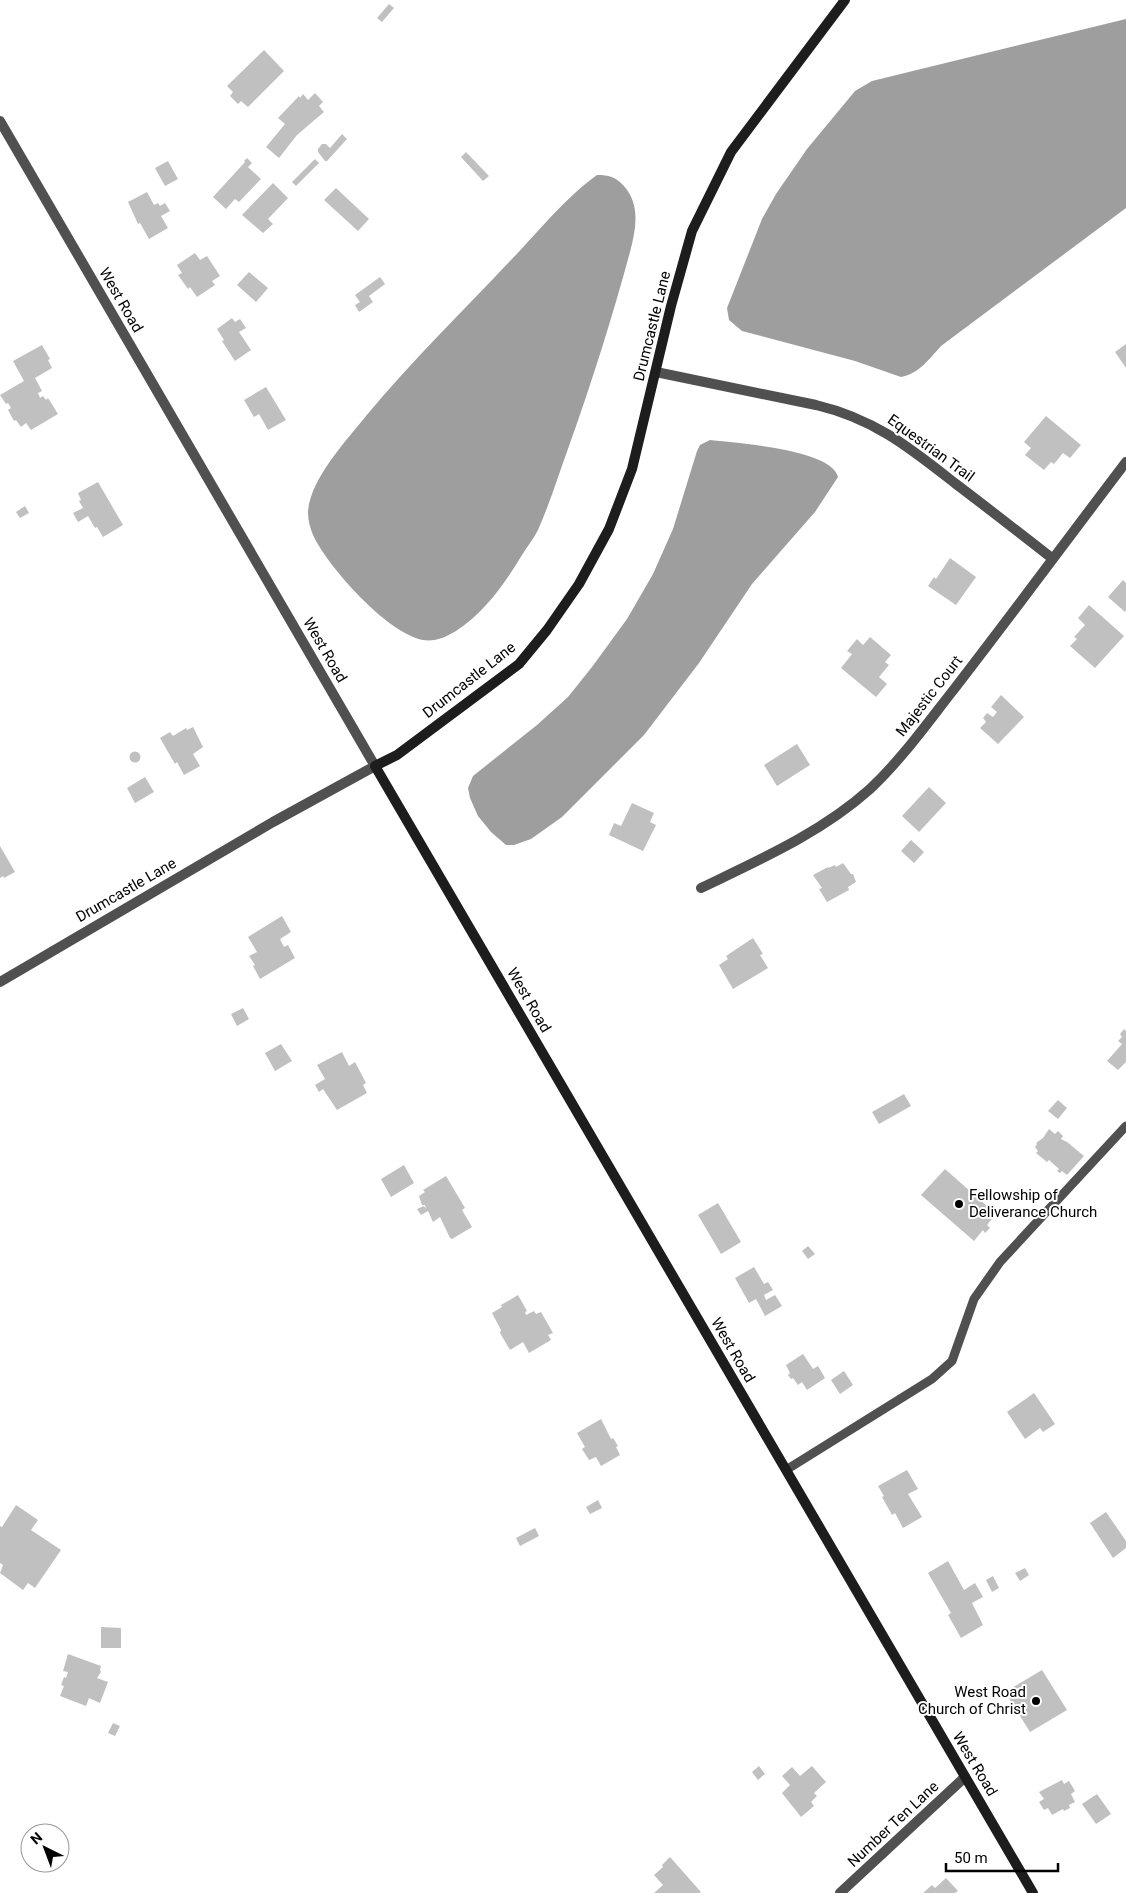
<svg xmlns="http://www.w3.org/2000/svg" width="1126" height="1893" viewBox="0 0 1126 1893" font-family="Roboto,sans-serif">
	<style>
		.water { fill: #9e9e9e }
		.building { fill: #c0c0c0 }
		.lines { fill: none; stroke-linecap: round; stroke-linejoin: round }
		.lane { stroke: #505050; stroke-width: 9 }
		.street { stroke: #505050; stroke-width: 10 }
		.secondary { stroke: #1d1d1d; stroke-width: 10 }
		.poi-dot { fill: #000; stroke: #fff; stroke-width: 2 }
		.labels { text-anchor: middle; stroke-width: 4; stroke-linejoin: round; paint-order: stroke }
		.street-label { font-size: 15px; fill: #000; stroke: #fff }
		.poi-label { font-size: 15px; fill: #000; stroke: #fff; text-anchor: start }
	</style>
	<rect width="100%" height="100%" fill="#fff"/>
	<path class="water" d="M1126,19V208L941,346C930,358 919,374 901,377L855,361L742,331L729,320L727,308L762,219L776,194L807,149L855,91L872,81Z
		M597,175C609,175 615,177 623,185C641,204 636,229 630,252C612,318 592,382 569,446C559,473 550,503 538,530C534,538 527,547 522,555C505,583 485,612 456,631C446,637 435,642 423,640C387,633 328,567 313,535C310,528 308,520 308,512C310,479 346,441 366,416C412,361 463,311 512,259C538,232 567,196 597,175Z
		M710,440C735,443 832,449 838,477L815,512L752,584L699,663L644,735L562,817L531,839L514,845H506L491,832L478,816L470,798L468,788L473,776L537,725L568,697L592,667L627,619L653,574L673,529L697,451L700,445Z"/>
	<path class="building" d="M389,4L394,8L382,22L377,18Z
		M264,50L284,71L248,107L241,101L238,104L230,96L233,92L227,86Z
		M315,93L323,102L319,106L324,112L297,135L279,158L266,147L285,124L278,118L299,96L300,98L303,94L308,100Z
		M342,134L347,139L327,161H325L318,152V149L322,144H326L330,148Z
		M466,152L489,176L483,181L461,157Z
		M247,158L252,163L248,167L261,179L239,202L235,199L226,209L213,197L245,162L244,161Z
		M315,159L319,163L296,186L292,182Z
		M168,161L178,179L165,186L155,168Z
		M273,183L288,198L268,219L273,224L263,233L242,215Z
		M336,188L369,219L358,231L324,200Z
		M147,192L154,205L158,203L160,206L165,203L170,211L161,216L168,228L149,239L140,223L138,224L128,202Z
		M195,253L200,260L207,256L220,276L212,281L215,285L197,297L190,287L188,289L178,275L182,273L177,265Z
		M249,272L268,288L256,302L237,285Z
		M380,277L385,284L369,296L373,302L359,312L355,305L360,302L355,295Z
		M232,318L235,322L240,319L246,328L239,332L251,350L235,361L222,341L224,340L217,329Z
		M1126,344V368L1115,352Z
		M42,345L50,359L48,360L52,368L35,378L42,391L38,393L40,398L43,396L46,400L48,398L58,414L31,430L26,423L21,427L16,420L14,421L8,410L11,408L8,403L6,404L0,395L24,381L13,361Z
		M266,387L286,420L268,430L259,414L254,417L244,400Z
		M1046,416L1081,445L1070,458L1063,453L1054,464L1051,462L1044,470L1025,455L1031,448L1024,442Z
		M98,482L123,525L103,537L97,527L95,528L88,516L78,522L73,513L83,508L79,501L81,500L78,493Z
		M25,506L29,513L20,518L16,512Z
		M950,558L976,577L956,605L928,586L934,577L936,579Z
		M1123,580L1126,583V610L1125,612L1108,597Z
		M1089,605L1124,636L1095,668L1070,646L1077,639L1074,637L1085,625L1078,618Z
		M870,637L891,655L885,662L889,665L879,677L887,684L876,697L841,668L852,654L847,651L857,639L863,645Z
		M1001,695L1024,717L998,744L980,728L986,722L983,718L987,713L993,717L997,712L991,707Z
		M193,727L203,747L193,754L200,766L184,775L177,762L175,764L160,738L170,732L173,736L186,728L187,730Z
		M797,744L810,765L777,786L764,765Z
		M129.5 757a5.5 5.5 0 1 1 11 0a5.5 5.5 0 1 1-11 0Z
		M145,777L154,792L135,803L127,788Z
		M929,787L946,803L919,832L902,816Z
		M632,803L654,813L650,822L656,825L643,851L609,835L614,823L621,826Z
		M911,840L924,852L914,863L901,851Z
		M0,846L15,872L4,878L3,876L0,878Z
		M843,863L851,874H853L856,882L848,887L849,890L827,902L819,889L822,888L813,875L828,867V868L835,865L836,867Z
		M282,916L291,932L280,939L284,947L288,945L295,958L260,979L253,966L255,965L249,956L257,952L248,937Z
		M753,938L763,954L760,955L768,968L733,989L719,965L728,959L726,956Z
		M243,1008L249,1019L237,1026L231,1014Z
		M1124,1029L1126,1031V1062L1118,1070L1107,1061L1122,1044L1118,1041L1122,1037L1120,1034Z
		M281,1044L292,1061L275,1071L265,1053Z
		M342,1052L349,1066L355,1062L366,1083L363,1085L367,1093L337,1110L323,1089L319,1092L315,1085L325,1079L317,1065Z
		M904,1094L911,1106L879,1124L872,1112Z
		M1058,1100L1067,1108L1058,1119L1048,1111Z
		M1049,1129L1055,1134L1058,1131L1063,1136L1061,1139L1067,1142L1084,1156L1067,1175L1062,1171L1060,1173L1057,1171L1059,1169L1049,1160L1047,1162L1036,1153L1038,1151L1035,1147L1037,1144L1036,1143L1043,1138Z
		M404,1165L414,1183L391,1197L381,1179Z
		M945,1169L996,1214L987,1225L990,1228L985,1233L983,1230L974,1241L921,1195Z
		M446,1176L465,1208L462,1210L472,1227L452,1239L450,1238L440,1217L433,1222L428,1211L421,1215L417,1209L424,1206L426,1209L425,1205H422L419,1196L425,1192L423,1190Z
		M718,1203L741,1242L721,1254L698,1215Z
		M808,1246L815,1254L808,1259L802,1251Z
		M754,1267L764,1284L768,1282L773,1290L764,1295L766,1300L775,1295L782,1306L765,1316L756,1299L749,1303L735,1278Z
		M518,1295L527,1311L525,1312L526,1315L534,1311L536,1314L541,1312L553,1333L548,1335L551,1340L529,1353L523,1342L510,1350L500,1333L501,1330L492,1313L502,1307L501,1305Z
		M803,1354L813,1369L818,1366L825,1378L807,1390L802,1382L798,1385L793,1378L791,1379L788,1375L790,1373L786,1365Z
		M844,1371L853,1385L840,1394L831,1380Z
		M1034,1393L1055,1424L1043,1432L1040,1428L1025,1439L1007,1412Z
		M601,1419L611,1439L613,1438L618,1446L616,1447L620,1455L601,1466L596,1457L589,1460L582,1449L585,1447L577,1433Z
		M907,1470L918,1489L908,1494L922,1517L903,1528L895,1513L892,1515L882,1497L884,1496L878,1486Z
		M598,1500L602,1508L590,1514L586,1507Z
		M16,1505L38,1520L31,1530L61,1550L35,1588L28,1583L23,1590L0,1573L3,1565L0,1563V1526L2,1527Z
		M1106,1512L1126,1541V1548L1113,1558L1090,1523Z
		M535,1528L539,1536L520,1546L516,1538Z
		M948,1561L964,1590L975,1583L983,1597L972,1603L983,1625L961,1638L948,1615L951,1613L928,1573Z
		M1025,1568L1029,1575L1020,1581L1015,1573Z
		M993,1576L999,1588L992,1592L986,1580Z
		M101,1627L121,1628V1648H101Z
		M68,1654L101,1666L100,1670L101,1672L97,1678L108,1682L100,1703L89,1698L86,1706L60,1696L64,1686L61,1685L64,1677L66,1678L68,1672L63,1671Z
		M1042,1670L1067,1710L1030,1732L1005,1692Z
		M113,1723L120,1726L115,1736L108,1733Z
		M759,1766L765,1774L758,1780L752,1772Z
		M812,1766L826,1782L814,1793L817,1796L811,1802L814,1806L801,1817L782,1793L790,1785L782,1776L792,1767L800,1776Z
		M1062,1780L1064,1784L1069,1781L1075,1791L1071,1794L1075,1802L1069,1805L1070,1808L1064,1811L1063,1809L1052,1815L1048,1808L1044,1810L1039,1802L1044,1799L1039,1792Z
		M1097,1794L1111,1814L1096,1824L1082,1804Z
		M670,1857L701,1892L699,1893H654L663,1885L654,1875L663,1867L662,1865Z
		M946,1878L958,1891L955,1893H923L932,1885L935,1888Z"/>
	<g class="lines">
		<path class="lane" d="M786,1470L932,1379L952,1361L974,1299L1000,1262L1126,1126"/>
		<path class="street" d="M0,121L375,766L273,822L0,982
			M656,372L816,405C875,419 910,448 956,484C989,509 1021,534 1053,559
			M701,888C759,860 821,833 870,789C902,759 928,722 955,688C1013,613 1069,537 1126,462
			M840,1893L965,1777"/>
		<path class="secondary" d="M845,0L731,152L692,231L671,306L632,469L609,529L579,584L547,630L519,664L397,755L375,766L1033,1893"/>
	</g>
	<g class="poi-dot">
		<circle cx="959" cy="1204" r="5"/>
		<circle cx="1036" cy="1701" r="5"/>
	</g>
	<g class="labels">
		<g class="street-label">
			<text transform="translate(121 300) rotate(60)" y="5">West Road</text>
			<text transform="translate(652 326) rotate(-76)" y="5">Drumcastle Lane</text>
			<text transform="translate(931 448) rotate(36)" y="5">Equestrian Trail</text>
			<text transform="translate(325 650) rotate(60)" y="5">West Road</text>
			<text transform="translate(469 680) rotate(-38)" y="5">Drumcastle Lane</text>
			<text transform="translate(929 696) rotate(-52)" y="5">Majestic Court</text>
			<text transform="translate(126 890) rotate(-30)" y="5">Drumcastle Lane</text>
			<text transform="translate(529 1000) rotate(60)" y="5">West Road</text>
			<text transform="translate(733 1350) rotate(60)" y="5">West Road</text>
			<text transform="translate(975 1764) rotate(59)" y="5">West Road</text>
			<text transform="translate(893 1824) rotate(-43)" y="5">Number Ten Lane</text>
		</g>
		<g class="poi-label">
			<text x="969" y="1200">Fellowship of<tspan x="969" dy="17">Deliverance Church</tspan></text>
			<text x="1026" y="1697" text-anchor="end">West Road<tspan x="1026" dy="17">Church of Christ</tspan></text>
		</g>
	</g>
	<g transform="translate(45 1848) rotate(318)"><circle r="24" fill="#ffffff" stroke="#999999"/>
	<path d="M0-4L9 19L0 12L-9 19Z" fill="#000000"/>
	<text y="-8" font-size="14" font-weight="bold" text-anchor="middle" fill="#000000">N</text>
	</g>
	<path d="M946 1863v8h112v-8" fill="none" stroke="#000000" stroke-width="2.5"/>
	<text x="954" y="1863" font-size="15" fill="#000000" stroke="#ffffff" stroke-width="4" paint-order="stroke">50 m</text>
</svg>
